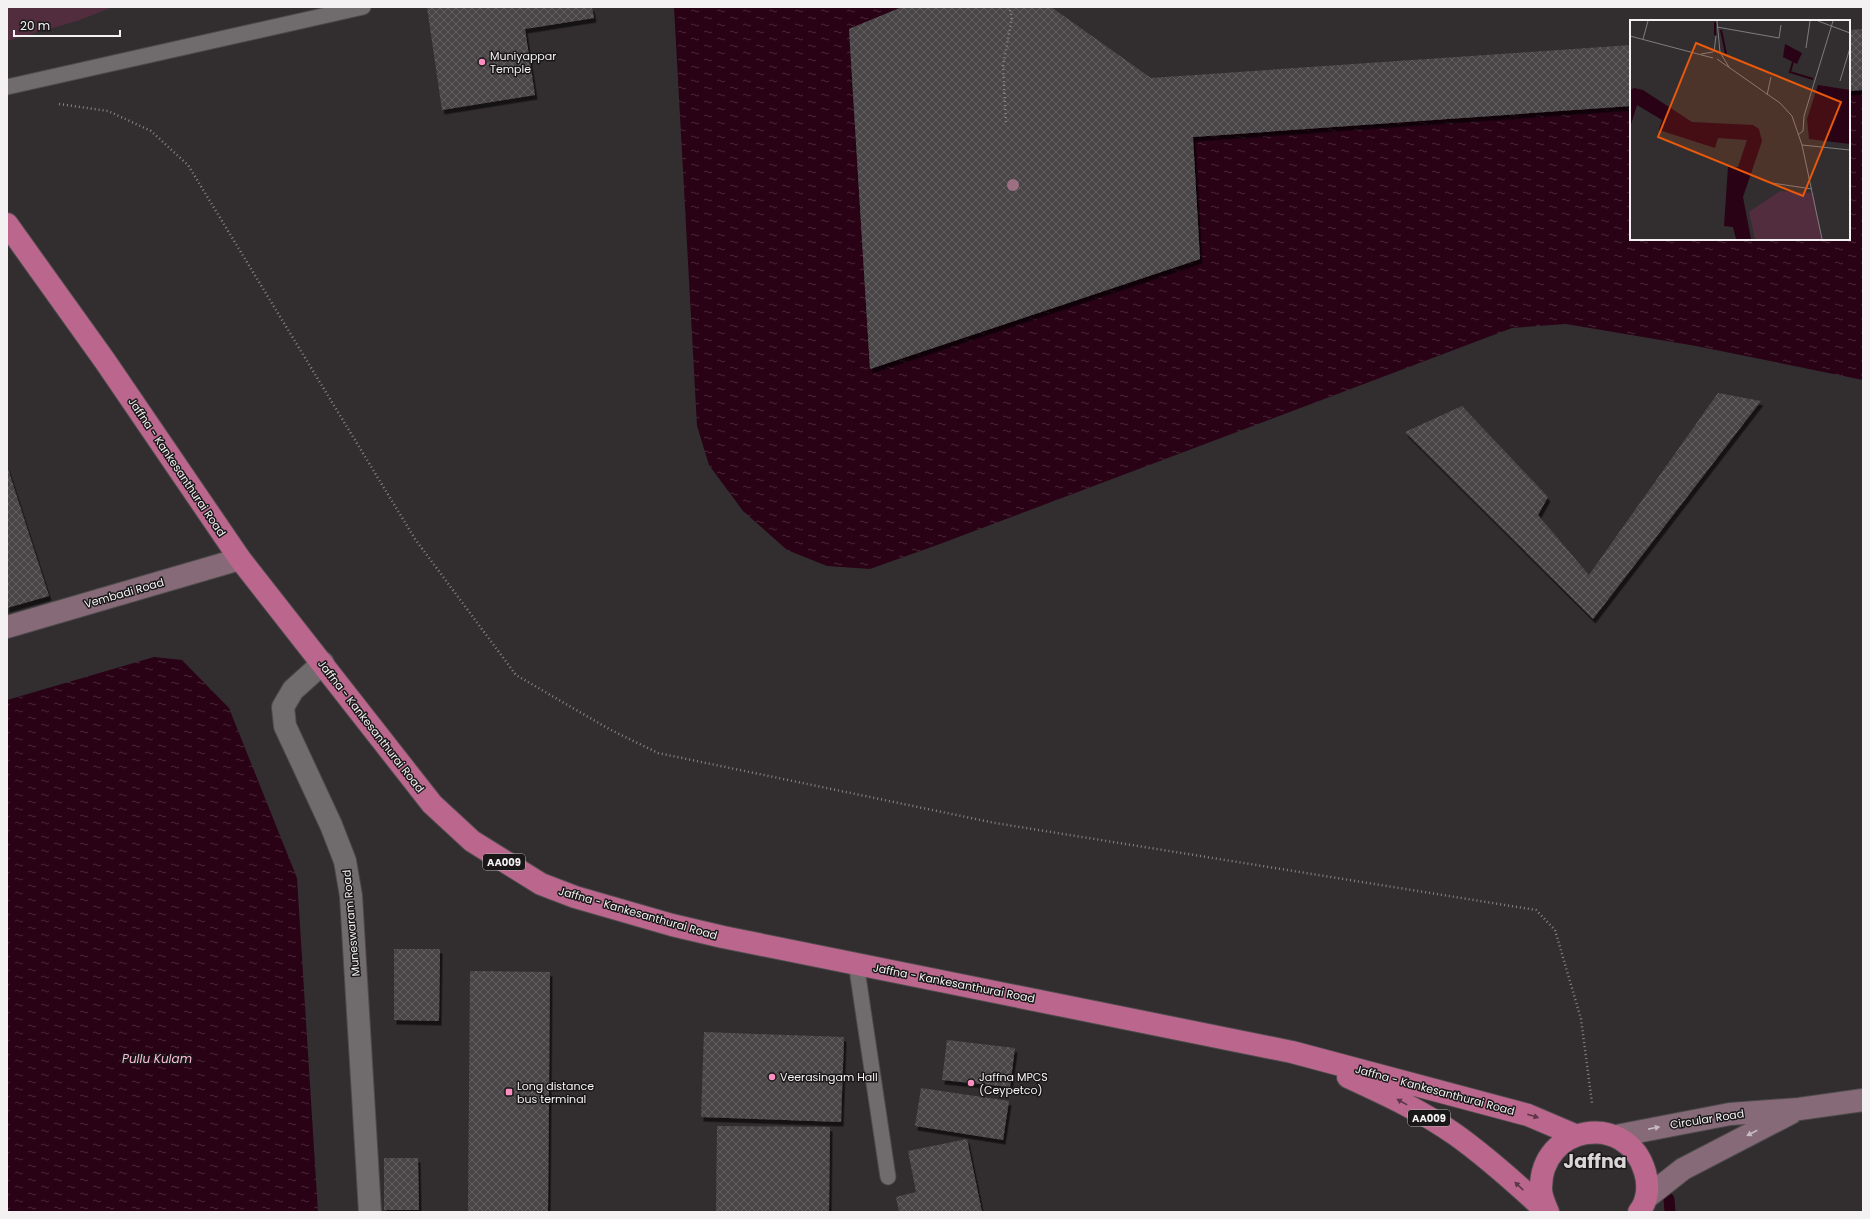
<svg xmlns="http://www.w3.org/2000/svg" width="1870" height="1219" viewBox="0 0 1870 1219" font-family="Poppins,sans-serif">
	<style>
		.pitch { fill: #522d3e }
		.water { fill: url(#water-ripples) }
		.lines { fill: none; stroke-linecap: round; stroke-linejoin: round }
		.stream { stroke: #290216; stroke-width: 11 }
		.building { fill: url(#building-cross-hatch); filter: url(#shadow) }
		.lane-casing { stroke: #4e4b4c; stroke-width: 17 }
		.street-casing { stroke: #4e4b4c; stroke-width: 24 }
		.secondary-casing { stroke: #4e4b4c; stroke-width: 24 }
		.highway-casing { stroke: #4e4b4c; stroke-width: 24 }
		.path { stroke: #888587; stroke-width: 2.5; stroke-dasharray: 1 3; stroke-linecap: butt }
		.lane { stroke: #706b6d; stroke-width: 15 }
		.street { stroke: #706b6d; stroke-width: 22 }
		.secondary { stroke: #866a77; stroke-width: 22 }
		.highway { stroke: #bb678d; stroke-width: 22 }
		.tree { fill: #9d6f83 }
		.oneway { fill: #5a3747 }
		.oneway2 { fill: #c7bbc1 }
		.poi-dot { fill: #fd8ec0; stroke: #191718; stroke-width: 1.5 }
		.labels { text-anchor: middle; stroke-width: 3; stroke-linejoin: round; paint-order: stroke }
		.shield { fill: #191718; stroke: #b2b0b1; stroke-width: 1 }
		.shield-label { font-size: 10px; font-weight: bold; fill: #f3f1f2 }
		.poi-label { font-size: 11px; fill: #f3f1f2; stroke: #191718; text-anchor: start }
		.street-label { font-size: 11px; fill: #f3f1f2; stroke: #191718 }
		.water-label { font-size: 12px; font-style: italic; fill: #fdbcd7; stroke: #191718 }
		.town-label { font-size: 19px; font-weight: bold; fill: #dad5d7; stroke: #191718 }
		.inset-river { fill: none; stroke: #290216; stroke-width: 2 }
		.inset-road { fill: none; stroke: #7f7c7e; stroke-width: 1 }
		.view { fill: #e8590c; fill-opacity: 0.15; stroke: #e8590c; stroke-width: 2 }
		.inset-edge { fill: none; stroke: #f3f1f2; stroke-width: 2 }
	</style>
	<defs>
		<pattern id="water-ripples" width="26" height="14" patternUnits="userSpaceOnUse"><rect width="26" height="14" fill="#290216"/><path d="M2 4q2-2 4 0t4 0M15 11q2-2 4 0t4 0" fill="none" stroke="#482738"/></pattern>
		<pattern id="building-cross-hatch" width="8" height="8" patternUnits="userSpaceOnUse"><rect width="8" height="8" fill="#494547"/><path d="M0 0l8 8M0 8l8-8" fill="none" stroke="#646062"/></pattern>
		<filter id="shadow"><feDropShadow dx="2.5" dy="4.5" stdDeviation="0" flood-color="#0009"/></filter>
	</defs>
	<rect width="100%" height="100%" fill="#322e30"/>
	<path class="pitch" d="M7,7H113L77,21L7,41Z"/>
	<path class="water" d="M674,7H902L849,29L870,369L1200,259L1193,137L1631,106V239H1849V91L1863,90V380L1696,346L1566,324L1512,328L940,544L870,569L827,566L787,550L743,511L709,465L697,426Z
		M154,657L182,660L229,708L297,878L318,1212H7V700Z"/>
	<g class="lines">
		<path class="stream" d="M1669,1199L1670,1212"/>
	</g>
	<path class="building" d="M427,7H592L594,18L525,29L535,95L442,110Z
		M902,7H1051L1151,78L1631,45V106L1193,137L1200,259L870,369L849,29Z
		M1863,29V90L1849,91V30Z
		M1718,393L1761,401L1593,619L1405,432L1462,406L1548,497L1538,515L1589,575Z
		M7,466L49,596L7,608Z
		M394,949H440L439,1021L394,1020Z
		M470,971L550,972L548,1212H468Z
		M704,1032L844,1037L841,1122L701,1117Z
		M947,1040L1015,1048L1010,1087L942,1080Z
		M921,1088L1009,1101L1003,1140L915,1126Z
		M717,1126L830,1127L829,1212H716Z
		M967,1139L982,1212H899L896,1197L916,1192L908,1151Z
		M384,1158H418L419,1210H384Z"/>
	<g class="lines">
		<g class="lane-casing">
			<path id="lane" d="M7,87L363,7
				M856,963L888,1177"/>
		</g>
		<g class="street-casing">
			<path id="street" d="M323,663L293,690L283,707L285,726L331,825L345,861L351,896L370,1212"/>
		</g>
		<g class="secondary-casing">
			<path id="secondary" d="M7,627L240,559
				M1616,1136L1730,1114L1799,1109L1863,1100
				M1646,1198L1683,1169L1791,1113"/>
		</g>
		<g class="highway-casing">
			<path id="highway" d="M7,224L105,361L240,559L432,804L472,841L541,884L575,897L672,925L723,937L1292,1052L1528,1115L1575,1135
				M1348,1077C1385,1094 1422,1111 1456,1135C1488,1158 1518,1185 1547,1212
				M1548,1212C1545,1205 1541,1196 1541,1189C1540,1125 1627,1110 1645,1172C1649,1185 1648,1201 1639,1212"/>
		</g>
		<path class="path" d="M59,104L108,111L151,131L188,165L415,539L516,675L609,729L658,753L995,823L1536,910L1555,930L1581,1019L1592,1103
			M1006,122L1003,66L1012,17L1009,7"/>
		<use href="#lane" class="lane"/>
		<use href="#street" class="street"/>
		<use href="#secondary" class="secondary"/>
		<use href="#highway" class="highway"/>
	</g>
	<circle class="tree" cx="1013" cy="185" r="6"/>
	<defs><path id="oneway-solid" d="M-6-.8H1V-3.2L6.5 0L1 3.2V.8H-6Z"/></defs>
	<g class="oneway">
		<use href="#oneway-solid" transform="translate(1402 1102) rotate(-151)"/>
		<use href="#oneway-solid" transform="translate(1533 1116) rotate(18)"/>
		<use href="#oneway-solid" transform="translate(1519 1186) rotate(-137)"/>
	</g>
	<g class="oneway2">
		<use href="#oneway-solid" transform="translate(1654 1128) rotate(-11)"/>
		<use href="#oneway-solid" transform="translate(1752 1133) rotate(153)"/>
	</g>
	<g class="poi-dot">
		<circle cx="482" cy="62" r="4"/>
		<circle cx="772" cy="1077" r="4"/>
		<circle cx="971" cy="1083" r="4"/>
		<rect x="505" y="1088" width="8" height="8" rx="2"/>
	</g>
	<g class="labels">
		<g class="shield">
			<rect x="483" y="854" width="42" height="16" rx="3"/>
			<rect x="1408" y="1110" width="42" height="16" rx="3"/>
		</g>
		<g class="shield-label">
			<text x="504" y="866">AA009</text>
			<text x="1429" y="1122">AA009</text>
		</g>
		<g class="poi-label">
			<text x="490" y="60">Muniyappar<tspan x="490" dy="13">Temple</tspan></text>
			<text x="780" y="1081">Veerasingam Hall</text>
			<text x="979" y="1081">Jaffna MPCS<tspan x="979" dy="13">(Ceypetco)</tspan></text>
			<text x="517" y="1090">Long distance<tspan x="517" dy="13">bus terminal</tspan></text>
		</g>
		<g class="street-label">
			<text transform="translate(177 467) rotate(56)" y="4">Jaffna - Kankesanthurai Road</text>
			<text transform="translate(124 593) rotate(-16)" y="4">Vembadi Road</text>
			<text transform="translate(371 726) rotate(52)" y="4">Jaffna - Kankesanthurai Road</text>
			<text transform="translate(638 913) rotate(16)" y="4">Jaffna - Kankesanthurai Road</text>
			<text transform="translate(351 923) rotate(-95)" y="4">Muneswaram Road</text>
			<text transform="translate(954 983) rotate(11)" y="4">Jaffna - Kankesanthurai Road</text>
			<text transform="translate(1435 1090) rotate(15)" y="4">Jaffna - Kankesanthurai Road</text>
			<text transform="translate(1707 1119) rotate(-9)" y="4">Circular Road</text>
		</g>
		<g class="water-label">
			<text x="157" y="1063">Pullu Kulam</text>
		</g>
		<g class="town-label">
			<text x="1595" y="1168">Jaffna</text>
		</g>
	</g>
	<g transform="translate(1630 20)">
		<rect width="220" height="220" fill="#322e30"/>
		<path d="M150,171L183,173L192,219H125L119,192Z" fill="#522d3e"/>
		<path d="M155,24L172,33L167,44L153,37ZM188,65L220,70V124L179,119L177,99ZM4,68L13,70L62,102L123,105L129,109L132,121L113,177L121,219H106L103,207L94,206L98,147H108L117,120L88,118L85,128L29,110L32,100L7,85L0,108V70Z" fill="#290216"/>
		<path class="inset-river" d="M91,10L96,34M85,15V2M163,42L160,52L183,59"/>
		<path class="inset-road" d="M87,1L90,32M188,1L220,13M87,7L149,18L151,5M0,16L83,38M13,19L18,1M176,28L180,1M84,32L86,16M71,34L83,32M91,34L99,47M87,39L150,83L162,96L172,125L192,219M210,61L220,28M137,75L141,57M168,115L173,111L174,96L203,1M172,125L220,130M142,163L182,169"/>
		<path class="view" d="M66,23L211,82L173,176L28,117Z"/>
		<rect width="220" height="220" class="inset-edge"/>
	</g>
	<rect width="1870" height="1219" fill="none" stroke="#f3f1f2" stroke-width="16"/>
	<path d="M14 30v6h106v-6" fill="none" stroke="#f3f1f2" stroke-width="2"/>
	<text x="20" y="30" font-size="12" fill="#f3f1f2" stroke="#191718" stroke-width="3" paint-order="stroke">20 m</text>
</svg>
